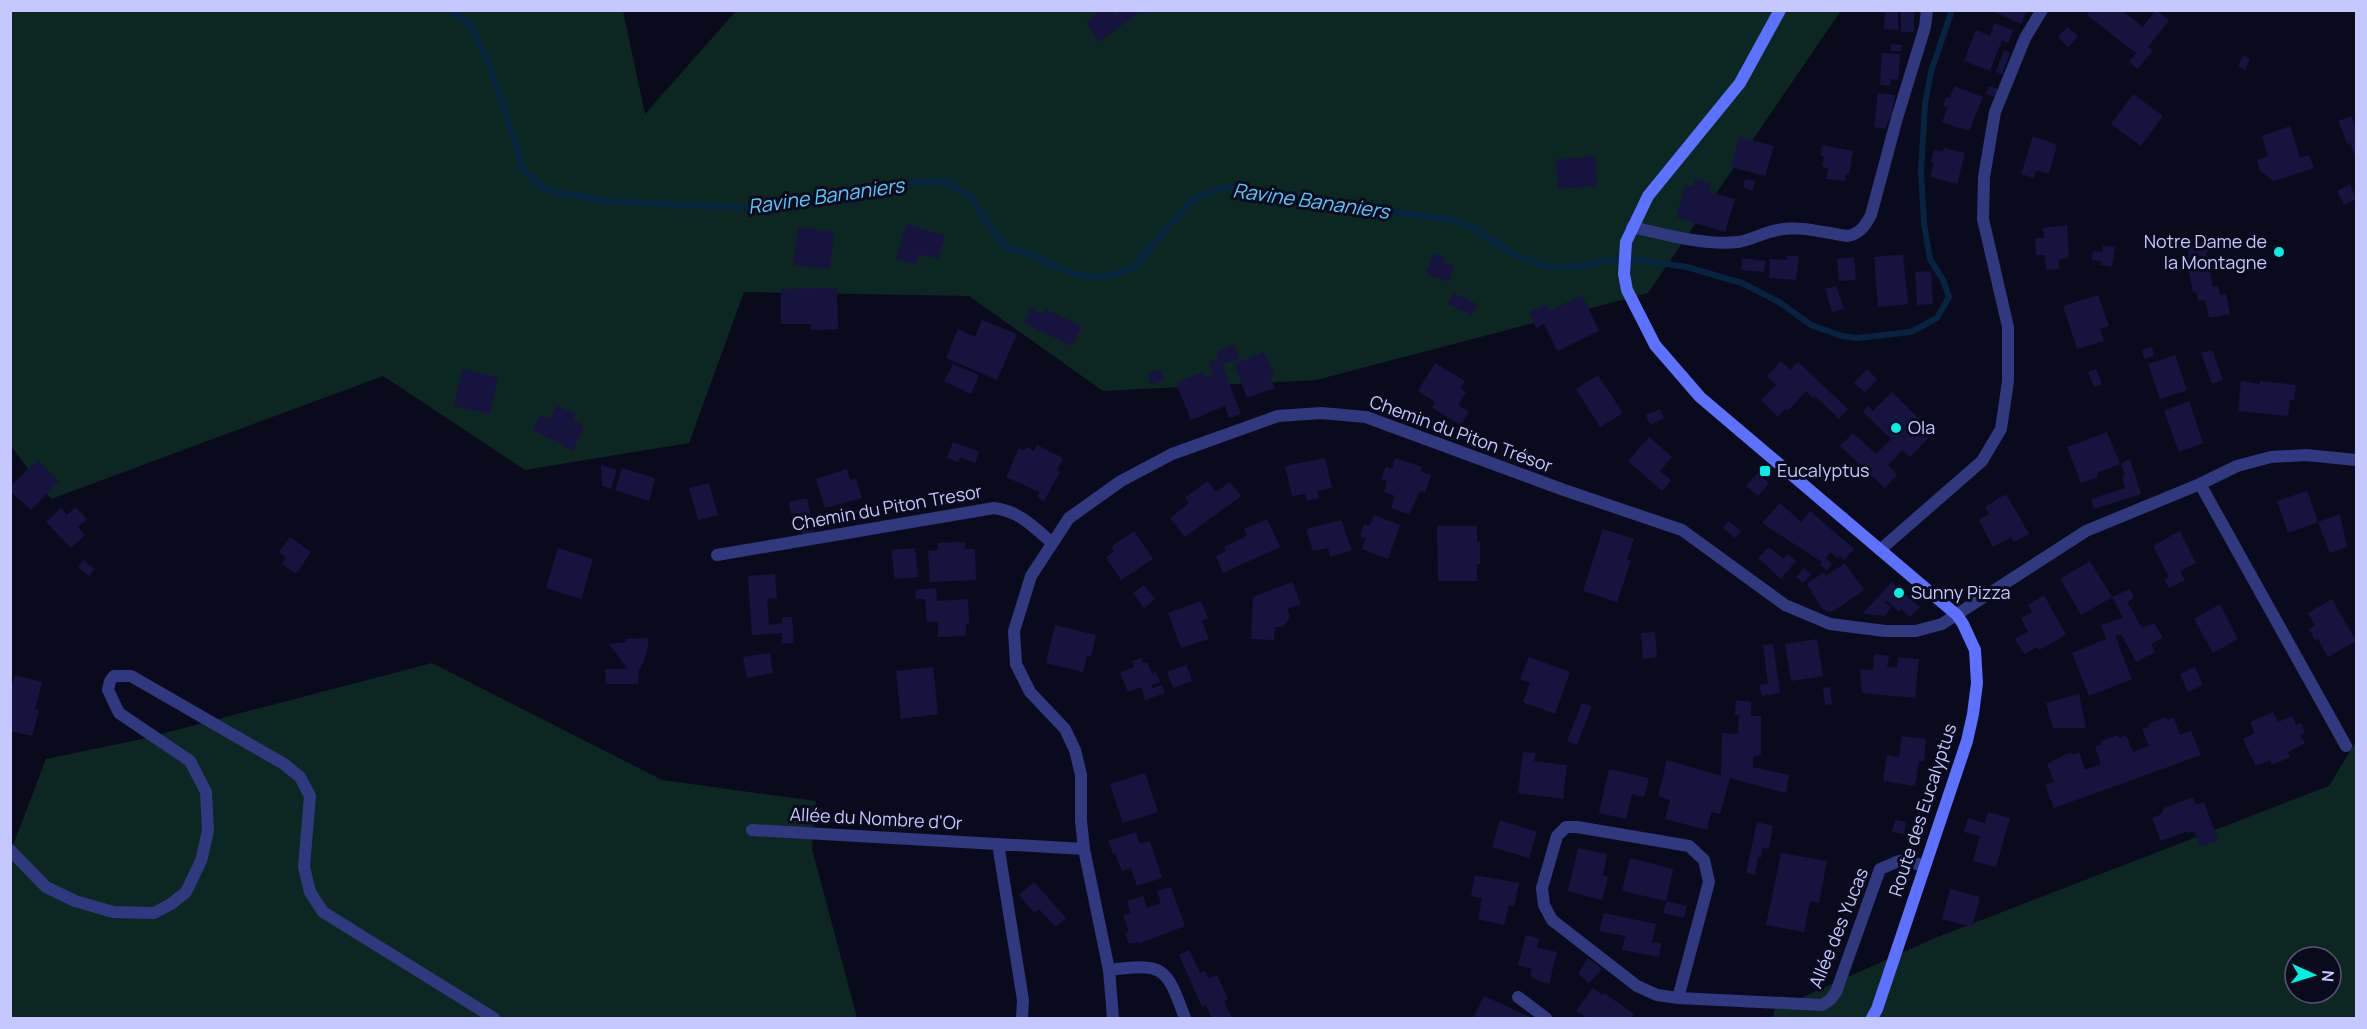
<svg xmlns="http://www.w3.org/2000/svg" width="2367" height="1029" viewBox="0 0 2367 1029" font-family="Manrope,sans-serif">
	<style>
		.green { fill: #0c2722; fill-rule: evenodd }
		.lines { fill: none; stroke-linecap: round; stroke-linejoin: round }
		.stream { stroke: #06243f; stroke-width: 6 }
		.building { fill: #16143f }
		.minor { stroke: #303980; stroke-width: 12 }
		.secondary { stroke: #5c71ff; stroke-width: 12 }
		.poi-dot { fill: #00f0e3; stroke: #0a0a1d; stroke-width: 2 }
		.labels { text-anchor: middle; stroke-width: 6; stroke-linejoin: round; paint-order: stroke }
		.poi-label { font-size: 18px; fill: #c5c8ff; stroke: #0a0a1d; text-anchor: start }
		.street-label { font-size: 18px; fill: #c5c8ff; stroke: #0a0a1d }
		.water-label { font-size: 20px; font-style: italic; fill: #53caff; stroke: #0a0a1d }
	</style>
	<rect width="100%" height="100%" fill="#0a0a1d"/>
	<path class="green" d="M1838,10L1840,12L1648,293L1316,380L1103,391L969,296L744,292L689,443L525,470L383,376L51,499L11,446V11H623L645,114L736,11Z
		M432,663L662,780L816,801L812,849L857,1018H11L10,853L46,759L142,739Z
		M2356,741V1018H1773L1774,1010L1935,938L2329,786ZM2295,957H2331V993H2295Z"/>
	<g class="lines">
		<path class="stream" d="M449,10L471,26L490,67L518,150L521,167L546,190L605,201L752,208L788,205L837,191L901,183L944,181L972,197L986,223L1006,247L1029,254L1068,272L1088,277L1107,276L1131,270L1192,200L1211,191L1231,187L1325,199L1379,212H1396L1452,220L1477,229L1513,254L1548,267L1586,266L1606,261L1640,260L1687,267L1742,283L1779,302L1811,325L1842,336L1857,338L1911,332L1937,318L1949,297L1943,280L1930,259L1924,223L1921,171L1925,104L1931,72L1952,10"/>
	</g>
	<path class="building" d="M1094,10H1113L1116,15L1122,10L1140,12L1099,42L1086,22L1097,14Z
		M1885,10H1898V30L1884,29Z
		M1901,10H1914V32H1901Z
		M1991,10H2027L2021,24Z
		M2090,10H2121L2143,27L2156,10L2169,20L2148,47L2153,50L2138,69L2129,62L2136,53L2087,15Z
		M1994,23L2013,30L2008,43L2002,40L1990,71L1964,61L1976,30L1990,36Z
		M2067,27L2078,36L2068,47L2058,37Z
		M1891,44L1902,45L1901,51H1891Z
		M2004,50L2010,53L2002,74L1996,72Z
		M1882,53L1900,54L1898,80L1891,79L1890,86L1880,85Z
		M2243,55L2250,59L2245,70L2238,66Z
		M1954,86L1983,97L1969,131L1942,122L1948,107L1943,106L1946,97L1950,98Z
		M1989,86L1998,89L1995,97L1986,94Z
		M1878,93L1895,95L1891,115L1885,129L1874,127Z
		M2133,94L2163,116L2141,146L2111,124Z
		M2351,116L2356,129V158L2350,143L2348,145L2338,121Z
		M2290,126L2300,158L2309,155L2314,168L2274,181L2260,171L2257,160L2268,156L2262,136Z
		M2033,136L2057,145L2049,174L2036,170L2034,178L2021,174Z
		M1739,137L1774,146L1765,176L1731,167Z
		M1822,145L1853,151L1849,175L1846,174L1845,181L1826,179L1828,168L1822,167L1824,156H1821Z
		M1944,148L1965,153L1957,184L1930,177L1934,163L1931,162L1934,150L1943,152Z
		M1595,156L1597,186L1558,189L1556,159Z
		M1695,179L1711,183L1709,192L1735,199L1725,232L1676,217L1685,185L1693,187Z
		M1745,179L1755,181L1752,191L1743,187Z
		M2350,184L2356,199L2344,205L2337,191Z
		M907,224L945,236L938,259L919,254L916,264L896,259Z
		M2067,225L2069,258L2059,259V269L2046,270L2045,255H2036L2035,238H2044L2043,228Z
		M798,227L834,232L830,269L793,265Z
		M2207,242L2209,251L2206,252L2213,287L2218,286L2220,295L2226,294L2230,314L2209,318L2205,300L2198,301L2196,291L2193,292L2186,256H2189L2187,246Z
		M2103,246L2115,247L2112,267L2100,265L2101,261L2092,260L2093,251L2102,252Z
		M1434,253L1445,257L1443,262L1454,266L1449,282L1426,274Z
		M1895,255H1903L1908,304L1878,307L1874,257Z
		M1787,256H1799L1796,280L1769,278L1770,259L1787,260Z
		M1854,257L1856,280L1839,281L1837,259Z
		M1742,258L1766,261L1764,272L1741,270Z
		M1931,271L1933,304L1917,305L1915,272Z
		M1836,286L1844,309L1832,312L1825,289Z
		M837,288L838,329L811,330V324H781V289Z
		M1453,293L1477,304L1472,315L1447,304Z
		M1582,295L1599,331L1557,351L1544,324L1536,328L1529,312L1546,304L1549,311Z
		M2098,295L2109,326L2100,329L2104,341L2077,349L2063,306Z
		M1031,308L1042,314L1045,309L1082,326L1072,346L1024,323Z
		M982,320L1017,334L997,380L946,358L958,329L975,337Z
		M1234,344L1239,358L1222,365L1241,414L1229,418L1225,406L1191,420L1176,383L1203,372L1205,377L1213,374L1208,362L1219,359L1216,352Z
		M2152,347L2154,356L2144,359L2142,350Z
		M2212,350L2223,380L2212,384L2201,353Z
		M1264,352L1274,375L1270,377L1275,388L1247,398L1234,364Z
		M2175,355L2187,390L2160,399L2148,364Z
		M1781,361L1790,370L1798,362L1848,409L1839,419L1815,396L1813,398L1806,391L1788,411L1785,409L1778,417L1761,400L1776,385L1767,376Z
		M1435,363L1465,381L1460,388L1466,392L1458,405L1469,412L1461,425L1432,408L1435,402L1418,391Z
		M953,364L979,375L971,394L944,381Z
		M462,369L498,377L490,414L454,406Z
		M1160,369L1164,380L1151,385L1147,374Z
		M1867,369L1877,379L1865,393L1854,383Z
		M2096,369L2102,384L2094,387L2088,372Z
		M1598,375L1623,413L1600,427L1576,389Z
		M2241,381L2260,384V381L2296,385L2294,400H2290L2288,416L2238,411Z
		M1892,392L1933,433L1910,457L1902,450L1888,465L1897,475L1885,488L1840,446L1853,433L1876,454L1891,439L1863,412L1868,406L1873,411Z
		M2189,401L2203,443L2179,452L2164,411Z
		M556,405L576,414L573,420L584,425L573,451L562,446L563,444L533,431L540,415L550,419Z
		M1660,409L1664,418L1650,425L1646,415Z
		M2107,432L2120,464L2097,473L2098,477L2081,483L2067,447Z
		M1649,437L1672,457L1660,471L1671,480L1662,491L1628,461Z
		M953,442L979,452L975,463L960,457L959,462L947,458Z
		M1037,445L1063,458L1057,470L1060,472L1044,501L1037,497L1039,492L1006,477L1019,448L1024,451L1026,447L1034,451Z
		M1325,458L1332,488L1317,491L1319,498L1307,501L1305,494L1292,496L1285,466Z
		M1395,458L1422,467L1421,472L1431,475L1425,492L1420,491L1409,514L1391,508L1395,496L1384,492L1387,481L1381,479L1386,467L1392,469Z
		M2130,459L2141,494L2094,509L2091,499L2125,488L2122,477L2125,476L2121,463Z
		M37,460L59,481L31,510L10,491V487Z
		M601,465L617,470L611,489L602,486Z
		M622,468L655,478L649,501L615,490Z
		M847,469L850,480L856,479L862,498L825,508L816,479Z
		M1758,473L1769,483L1758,496L1746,486Z
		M1207,481L1216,492L1230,482L1241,496L1185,537L1170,518L1189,503L1185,498Z
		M709,483L718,515L698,520L689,488Z
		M2307,491L2318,522L2288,533L2277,501Z
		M2006,494L2029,534L2014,542L2011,537L1993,547L1979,520L1989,514L1985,507Z
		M807,498L814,534L802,536L798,513L791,514L789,502Z
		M1780,503L1801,522L1810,511L1854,549L1844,560L1840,556L1837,558L1831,552L1825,558L1832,564L1827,571L1820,564L1822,562L1762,523Z
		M75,507L87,519L78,527L85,535L71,548L46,522L61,508L67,515Z
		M2340,514L2347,547L2330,553L2318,522Z
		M1374,515L1400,525L1388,559L1362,549L1366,538L1360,537L1364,524L1370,526Z
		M1267,519L1280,547L1223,573L1216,556L1226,551L1224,547L1247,536L1244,529Z
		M1341,520L1352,550L1330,557L1328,548L1313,551L1306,529Z
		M1729,521L1741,531L1735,538L1723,528Z
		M1437,526H1477V542H1480V564H1477V581H1438Z
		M1603,529L1634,539L1627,559L1631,560L1617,602L1583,591Z
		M1134,531L1153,559L1121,580L1106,557L1114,551L1111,547Z
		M2180,531L2196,563L2180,571L2185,580L2169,588L2164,579L2169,577L2153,546Z
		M290,537L311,552L296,574L282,564L286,558L279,552Z
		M965,542V549H975L976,580L930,582L928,551L938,550V543Z
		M1769,547L1783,559L1788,554L1796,561L1781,579L1758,558Z
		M558,548L593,559L581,599L546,588Z
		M915,548L918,577L895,579L891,550Z
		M83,560L95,569L89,576L78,567Z
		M2090,561L2112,597L2130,589L2134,598L2127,602L2142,628L2154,623L2163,638L2151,644L2155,652L2136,662L2121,634L2115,636L2132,679L2089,696L2072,653L2106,639L2101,625L2123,618L2112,597L2081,615L2069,594L2060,579Z
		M1845,563L1864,590L1832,612L1823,610L1807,584L1824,572L1826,576Z
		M1804,568L1811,574L1803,583L1796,577Z
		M775,574L777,598L767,599L769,625L782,623V617H792L794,643L782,644V633L752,635L748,576Z
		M1292,582L1301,604L1287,609L1290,617L1283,627H1275L1274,640L1251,639L1253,597Z
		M1892,582L1920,607L1910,617L1901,609L1899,612L1886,600L1884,602L1891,607L1885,616L1865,614L1864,612Z
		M1144,585L1155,599L1144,608L1133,593Z
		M936,588L937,601L968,599L969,624H966V636L938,637V622H927L925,599H916L915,590Z
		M2044,595L2066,635L2039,650L2037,647L2024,654L2015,639L2028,632L2021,618L2032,612L2028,605Z
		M2332,599L2356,641L2328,657L2318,639L2315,640L2309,629L2315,625L2308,613Z
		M1201,601L1208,618L1202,621L1209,639L1181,648L1168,613Z
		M2220,604L2238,639L2213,653L2194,619Z
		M1055,625L1096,635L1091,657L1087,656L1083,672L1046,663Z
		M1655,632L1657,657L1643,659L1641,633Z
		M649,638L646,655L639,671L638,684H606L605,669H628L609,644L626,642V639Z
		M1817,639L1823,676L1791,681L1785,644Z
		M1773,644L1780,693L1762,696L1759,685L1768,684L1763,645Z
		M770,653L773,673L747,678L743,657Z
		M1874,654L1889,656L1887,667L1897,668L1898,657L1919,659L1915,698L1862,693L1860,669L1873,670Z
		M1529,657L1570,672L1555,714L1523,702L1530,683L1520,679Z
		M1141,658L1143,663L1147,662L1152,673L1156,672L1160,682L1151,685L1152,688L1162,685L1165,693L1145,700L1141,687L1128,692L1120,672L1134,667L1132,661Z
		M1186,665L1192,681L1173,688L1167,672Z
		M933,667L938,714L901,719L896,671Z
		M2195,667L2203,685L2188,692L2180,674Z
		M15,675L42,682L35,709L39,710L32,736L10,731V693Z
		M1830,687L1832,704L1825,705L1823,688Z
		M2079,694L2086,728H2053L2046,703Z
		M1736,700L1751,702V716H1761V754L1753,757V767L1789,775L1786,793L1730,778L1720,814L1711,812L1707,830L1665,819L1670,800L1658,796L1667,760L1721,776L1722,733L1738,734L1739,715H1735Z
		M1582,703L1592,706L1577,745L1567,741Z
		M2273,712L2278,722L2292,716L2296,725L2301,723L2305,733L2300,735L2305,743L2288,752L2290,757L2272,765L2270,760L2256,766L2243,739L2255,733L2250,722Z
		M2166,717L2167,720L2174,718L2180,735L2191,731L2201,755L2054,808L2045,785L2054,782L2047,764L2071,752L2072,755L2079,752L2085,770L2101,764L2095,747L2102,744L2101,741L2118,735L2120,738L2126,735L2133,752L2149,746L2142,729L2149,727L2148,724Z
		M1902,736L1926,739L1924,761H1919L1915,786L1883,781L1887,755L1899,757Z
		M1523,752L1536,753L1534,761L1567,765L1563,799L1518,793Z
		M1609,769L1649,778L1644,797L1632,794L1626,819L1599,813Z
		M1145,773L1158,812L1123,823L1110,784Z
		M2193,797L2196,805L2204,802L2218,840L2200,847L2194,831L2188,833V831L2161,841L2152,818L2162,814L2164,808Z
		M1988,812L2010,818L1996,867L1973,861L1980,836L1964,832L1968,818L1984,823V827Z
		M1500,820L1537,832L1529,858L1492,847Z
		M1895,820L1906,822L1904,834L1892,832Z
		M1757,822L1773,826L1769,849L1763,847L1761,858L1758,857L1755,875L1746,873Z
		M1136,832L1140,844L1150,841L1162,878L1137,886L1131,868L1122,871L1115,853L1113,854L1108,841Z
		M1578,848L1607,854L1603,876L1608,877L1602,900L1568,891Z
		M1781,853L1827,861L1819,903L1810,901L1804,932L1766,925Z
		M1630,858L1673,869L1666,901L1622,891Z
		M1475,875L1519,883L1514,906L1509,905L1504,925L1478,919L1482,898L1471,896Z
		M1034,882L1066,918L1055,927L1039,909L1034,913L1019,895Z
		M1171,887L1185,926L1138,944V942L1129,944L1125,933L1129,932L1123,915L1131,913L1127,901L1143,896L1147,908L1161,903L1157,891Z
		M1950,889L1980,897L1972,927L1942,919Z
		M1666,901L1687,906L1684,918L1663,913Z
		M1604,913L1656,924L1652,942L1661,943L1659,957L1622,950L1625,936L1599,931Z
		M1526,935L1539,938L1537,948L1557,952L1549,984L1539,981L1530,976L1532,969L1518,965Z
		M1189,950L1200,973L1205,971L1209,978L1217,975L1228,999L1224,1001L1232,1018H1212L1206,1005L1202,1007L1179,955Z
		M1588,958L1602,969L1589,983L1578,974Z
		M1593,988L1602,995L1604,993L1634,1014L1631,1018H1587L1576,1011Z
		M1484,996L1532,1018H1473Z"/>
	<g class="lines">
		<path class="minor" d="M1632,227C1662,234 1707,246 1738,242C1752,240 1764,232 1778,230C1800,225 1825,233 1847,236C1860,234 1865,226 1871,215L1897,118L1925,27L1927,10
			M2200,484L2346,746
			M1880,550L1982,461L2001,429L2008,381V327L1983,219L1984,177L1995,112L2025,38L2042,10
			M717,555L994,508C1019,511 1034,527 1052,543
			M752,830L1084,849
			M998,844L1023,1000L1022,1018
			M10,850L46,887L75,901L113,912L154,913L171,904L186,892L201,861L208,831L206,792L190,761L119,713L108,690L110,681L114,676H131L284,764L300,777L310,796L304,867L310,892L323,912L494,1018
			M1109,970C1165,963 1166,967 1185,1018
			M1518,997L1546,1018
			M1678,998L1709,882L1704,860L1689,846L1577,827H1566L1557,836L1542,888L1544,905L1552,920L1637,986L1657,995L1678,998L1822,1005L1830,1000L1836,992L1880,869L1899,861L1924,865
			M1113,1018L1109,970L1084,849L1081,821V775L1075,750L1065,729L1030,692L1016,664L1014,631L1031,576L1069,518L1121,481L1172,454L1278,416L1321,413L1366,417L1564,490L1682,530L1785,605L1830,624L1885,631H1916L1942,624L2086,531L2200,484L2237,466L2271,457L2306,455L2356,460"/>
		<path class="secondary" d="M1780,10L1740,83L1648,196L1626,242L1624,274L1627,290L1655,345L1700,397L1957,615L1963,624L1975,650L1977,683L1973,714L1967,741L1877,1009L1872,1018"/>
	</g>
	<g class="poi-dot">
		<circle cx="2279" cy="252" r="6"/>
		<circle cx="1896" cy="428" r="6"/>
		<rect x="1759" y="465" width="12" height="12" rx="3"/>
		<circle cx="1899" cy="593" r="6"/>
	</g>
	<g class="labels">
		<g class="poi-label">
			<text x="2267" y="248" text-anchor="end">Notre Dame de<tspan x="2267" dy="21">la Montagne</tspan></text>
			<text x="1908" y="434">Ola</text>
			<text x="1777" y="477">Eucalyptus</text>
			<text x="1911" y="599">Sunny Pizza</text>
		</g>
		<g class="street-label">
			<text transform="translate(1461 434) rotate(20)" y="6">Chemin du Piton Trésor</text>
			<text transform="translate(887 508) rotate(-10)" y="6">Chemin du Piton Tresor</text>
			<text transform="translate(1923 810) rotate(-72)" y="6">Route des Eucalyptus</text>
			<text transform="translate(876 819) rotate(3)" y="6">Allée du Nombre d'Or</text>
			<text transform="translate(1839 928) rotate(-68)" y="6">Allée des Yucas</text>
		</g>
		<g class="water-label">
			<text transform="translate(826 196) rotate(-8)" y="7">Ravine Bananiers</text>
			<text transform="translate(1311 201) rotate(8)" y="7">Ravine Bananiers</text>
		</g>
	</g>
	<rect width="2367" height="1029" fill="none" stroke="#c5c8ff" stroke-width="24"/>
	<g transform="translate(2313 975) rotate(94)"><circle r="28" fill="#0a0a1d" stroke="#555677" stroke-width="1.5"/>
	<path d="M0-4.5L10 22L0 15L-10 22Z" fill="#00f0e3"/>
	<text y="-9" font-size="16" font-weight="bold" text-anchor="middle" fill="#c5c8ff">N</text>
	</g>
</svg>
